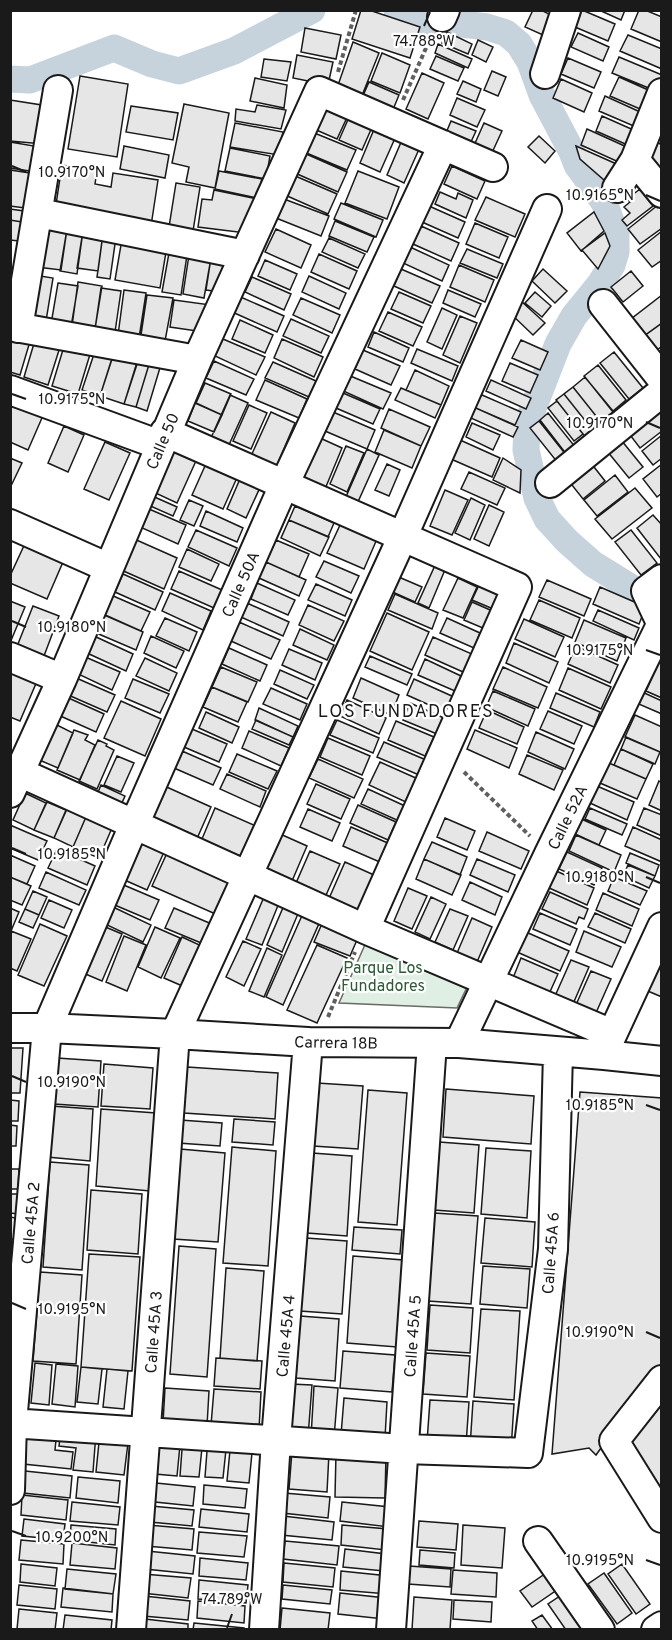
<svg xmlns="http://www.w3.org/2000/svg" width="672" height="1640" viewBox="0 0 672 1640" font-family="Overpass,sans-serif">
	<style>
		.green { fill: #e0efe3; stroke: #6a6a6a; stroke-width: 1.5 }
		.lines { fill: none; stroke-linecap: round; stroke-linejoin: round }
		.canal { stroke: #c6d2dc; stroke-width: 27 }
		.building { fill: #e6e6e6; stroke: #1a1a1a; stroke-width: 1.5 }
		.minor-casing { stroke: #1a1a1a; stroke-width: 32 }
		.path { stroke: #5f5f5f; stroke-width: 4; stroke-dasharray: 4.5 3; stroke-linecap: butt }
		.minor { stroke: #fff; stroke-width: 28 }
		.ticks { fill: none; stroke: #1a1a1a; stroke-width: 2 }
		.labels { text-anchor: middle; stroke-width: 4.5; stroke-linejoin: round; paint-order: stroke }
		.street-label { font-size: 16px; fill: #1a1a1a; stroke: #fff }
		.park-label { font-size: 16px; fill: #2b5a34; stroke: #fff }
		.neighbourhood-label { font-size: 18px; letter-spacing: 1.5px; fill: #1a1a1a; stroke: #fff }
		.ticks-label { font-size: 15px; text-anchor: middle; fill: #1a1a1a; stroke: #fff; stroke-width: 4.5; stroke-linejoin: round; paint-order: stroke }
	</style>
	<rect width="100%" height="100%" fill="#fff"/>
	<path class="green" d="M368,938L469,983L457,1008L339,1003Z"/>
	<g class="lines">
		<path class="canal" d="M397,10L425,22L462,24L487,27L506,33L519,44L530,62L542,95L572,152L577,165L604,202L616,235V252L612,265L600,284L574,316L558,344L527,424L526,450L537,498L547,519L567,541L593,564L648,598
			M10,79L30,80L114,48L152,64L179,71L234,51L312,10"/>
	</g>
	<path class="building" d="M361,10H369L420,27L410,58L352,39Z
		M533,10H541L551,15L543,35L525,27Z
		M582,10L615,24L608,41L575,27Z
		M599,10H625L621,20Z
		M639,10H645L662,17V42L631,29Z
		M305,28L341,35L336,59L301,52Z
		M447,32L472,44L468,54L442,43Z
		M578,33L609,47L603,61L571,47Z
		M628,35L662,49V69L620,51Z
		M478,40L493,47L486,62L472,55Z
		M353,42L379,53L361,98L337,88Z
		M438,44L472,59L468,68L435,53Z
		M382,53L410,65L400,93L371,81Z
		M297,55L333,62L328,85L293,78Z
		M436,56L464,68L458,81L430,69Z
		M619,57L662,75L656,91L612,73Z
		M568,58L601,72L594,88L561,74Z
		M264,59L291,62L287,81L261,77Z
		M492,71L506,77L498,96L484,90Z
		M422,73L444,83L428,119L406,109Z
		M80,76L128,84L117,157L68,149Z
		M619,77L655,93L647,112L610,96Z
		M255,78L287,85L284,108L250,101Z
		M561,79L592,93L584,112L553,98Z
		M463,81L481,89L476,102L457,94Z
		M369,82L399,95L392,112L362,98Z
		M605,96L649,116L643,130L599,111Z
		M457,98L485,110L477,127L450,115Z
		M10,100L48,106L43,144L10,141Z
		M327,100L350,111L337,139L314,129Z
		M184,104L229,113L215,188L186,182L189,167L172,163Z
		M257,105L286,110L281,129L235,121L236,109L255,112Z
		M131,106L178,113L173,140L126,132Z
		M350,115L373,125L362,150L339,140Z
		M602,116L638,132L632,147L596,131Z
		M451,121L476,131L470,144L446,133Z
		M235,123L283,132L279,155L230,147Z
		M484,123L502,131L490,157L472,150Z
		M375,127L396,136L380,172L360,163Z
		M587,129L629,148L623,164L581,145Z
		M312,132L356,150L347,170L304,152Z
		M539,136L555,151L545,163L528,147Z
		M653,137L662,146V170L643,158Z
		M402,140L420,147L404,183L387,175Z
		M10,142L40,147L36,172L10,168Z
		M124,146L169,155L165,178L120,169Z
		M576,146L621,166L612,187L580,159Z
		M230,148L270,156L266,179L225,171Z
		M304,153L347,172L338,192L295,173Z
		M62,165L97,171L95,184L111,187L113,173L158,180L151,226L55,211Z
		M452,166L485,181L477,199L444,184Z
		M10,170L30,173L25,208L10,206Z
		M219,171L262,179L257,198L215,189Z
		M358,171L399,187L387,219L345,203Z
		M293,175L337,194L328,214L285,195Z
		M176,183L200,187L193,231L169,227Z
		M640,189L653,206L627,226L622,220L630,213L624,207L630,202L627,199Z
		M214,190L257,199L246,233L198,227L202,199L212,200Z
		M440,192L456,199L458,193L473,200L466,218L435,204Z
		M486,197L525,214L515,237L475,220Z
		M284,199L329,216L321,236L276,218Z
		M341,203L383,220L376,237L334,219Z
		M658,205L662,210V228L640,244L628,229Z
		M429,206L465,222L458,238L422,222Z
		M10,209L24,211L22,222L10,220Z
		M594,212L604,231L581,251L567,233Z
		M10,220L22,222L19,241L10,240Z
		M335,221L374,237L367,252L329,236Z
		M475,223L508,237L499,258L466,244Z
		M43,225L67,229L61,270L37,267Z
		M421,226L459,243L451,261L413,244Z
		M67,229L83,231L77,274L60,271Z
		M276,229L311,245L301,268L265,252Z
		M83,231L103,234L98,271L77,268Z
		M662,231V260L652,267L638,250Z
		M605,233L610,246L598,269L582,250Z
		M103,234L116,237L110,279L97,277Z
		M329,238L365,254L358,268L322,252Z
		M122,239L167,246L160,288L115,280Z
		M410,247L449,265L442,281L403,263Z
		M467,249L503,264L497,278L460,263Z
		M169,253L187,255L181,295L162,292Z
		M319,254L357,271L349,289L311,272Z
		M189,255L211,258L204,298L183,294Z
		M211,258L226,260L221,292L206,290Z
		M265,260L297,274L290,290L258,276Z
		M459,265L494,280L485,302L450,287Z
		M401,269L440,286L432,303L394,286Z
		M543,269L567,291L555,303L532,281Z
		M631,271L643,286L623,302L611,287Z
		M34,275L53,278L46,321L27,319Z
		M309,276L346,293L339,309L302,292Z
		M252,277L291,294L284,310L245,292Z
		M78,282L102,286L95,329L72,326Z
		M58,283L78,286L71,327L51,324Z
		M101,288L121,291L115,332L95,329Z
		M124,290L146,293L139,338L118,335Z
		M448,290L481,304L475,317L443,303Z
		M399,292L431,306L423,323L391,309Z
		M535,292L551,306L542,317L525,303Z
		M147,295L173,298L165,341L141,335Z
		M236,295L284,316L277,332L230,311Z
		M662,295V323L644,336L631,319Z
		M301,298L340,315L332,333L293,315Z
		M174,300L211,305L197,331L170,327Z
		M521,301L545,323L533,335L510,313Z
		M442,308L457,315L442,349L427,342Z
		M388,312L422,327L413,346L379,331Z
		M460,316L477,323L460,363L443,355Z
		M291,319L329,336L321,353L283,336Z
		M240,320L273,335L265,353L232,339Z
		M662,323V346L656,351L644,336Z
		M10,332L31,338L20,375L10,372Z
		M374,332L409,348L403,362L368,347Z
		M223,339L265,357L256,375L215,356Z
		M282,339L323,357L314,377L274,358Z
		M35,340L60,347L48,385L24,377Z
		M521,340L548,352L540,370L512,358Z
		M65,343L91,351L78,394L52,386Z
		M417,349L458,366L452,381L411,363Z
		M363,350L400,366L391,385L355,369Z
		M95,351L113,356L100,396L82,390Z
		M114,352L138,359L124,404L100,396Z
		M614,352L643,388L629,399L600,363Z
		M140,355L151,358L136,407L124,404Z
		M151,358L162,361L147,411L136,407Z
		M214,361L254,379L246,395L206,378Z
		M273,362L316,381L309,397L265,378Z
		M510,363L538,375L530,393L502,381Z
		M598,365L626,400L613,411L584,376Z
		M415,370L449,386L441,405L406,390Z
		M348,375L391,393L383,409L341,390Z
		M585,377L613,412L600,421L573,387Z
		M265,380L307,399L299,418L256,400Z
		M491,380L531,398L526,409L486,391Z
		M205,383L231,394L222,415L196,403Z
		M573,387L600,421L591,428L564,394Z
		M401,388L441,405L435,418L395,400Z
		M343,393L380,409L373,424L336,408Z
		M564,394L595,433L587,439L556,400Z
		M230,395L248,403L228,447L210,440Z
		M482,395L521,412L515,425L471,406Z
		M10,396L45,411L28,450L10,442Z
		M557,401L583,434L574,441L548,408Z
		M195,403L222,415L214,432L188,421Z
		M467,404L518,427L513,437L462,414Z
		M662,404V431L640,448L627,431Z
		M249,405L267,413L251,449L233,441Z
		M389,409L430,427L421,446L381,428Z
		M271,412L295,423L276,467L251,456Z
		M333,412L375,430L367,449L325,431Z
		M548,413L576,448L567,455L540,420Z
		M539,421L567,456L558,463L530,428Z
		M472,423L500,435L493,450L466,437Z
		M64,426L84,435L68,472L48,463Z
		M384,430L421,446L412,468L375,452Z
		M617,435L643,467L629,478L603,446Z
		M662,435V458L653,465L642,451Z
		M320,438L342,448L325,489L302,479Z
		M171,440L200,452L177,503L149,490Z
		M460,440L500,458L492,477L451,459Z
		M105,442L130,453L109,500L84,489Z
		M346,446L364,453L347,492L330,484Z
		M367,449L379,455L357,504L345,499Z
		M209,457L240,471L223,509L192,495Z
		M10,458L22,463L10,488Z
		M503,458L521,470L520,493L493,480Z
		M587,458L605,481L583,499L564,475Z
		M387,464L400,470L389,496L375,490Z
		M662,464V493L657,497L643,479Z
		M243,472L263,481L246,518L227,509Z
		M469,472L505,488L497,505L461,489Z
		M615,475L628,492L597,516L584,500Z
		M635,488L652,508L612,539L595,519Z
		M445,490L468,500L452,535L430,526Z
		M150,495L177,507L173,516L146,504Z
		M471,498L485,505L470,540L455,533Z
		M189,500L203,506L194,526L180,520Z
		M489,505L504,512L489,546L474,539Z
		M295,506L334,523L328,537L289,520Z
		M149,509L186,525L178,544L140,527Z
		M206,511L243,528L237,542L200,526Z
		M653,515L662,525L661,559L637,528Z
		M289,520L329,537L320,556L281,538Z
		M341,523L377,539L364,569L327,553Z
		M196,530L237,548L229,566L188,547Z
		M631,530L657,563L641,575L615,542Z
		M28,537L66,555L47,599L10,583V576Z
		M132,538L177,558L164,589L119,569Z
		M276,540L309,554L299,577L266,562Z
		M187,549L219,564L211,581L179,567Z
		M324,561L359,576L351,593L316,577Z
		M437,561L447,565L429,608L418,603Z
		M266,562L306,580L299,596L259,578Z
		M179,571L222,590L214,608L171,589Z
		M123,574L163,592L155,610L115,592Z
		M394,575L422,587L415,602L388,590Z
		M458,578L477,587L463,618L443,610Z
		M547,580L591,599L584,616L539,597Z
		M257,583L295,600L288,615L251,599Z
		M480,583L506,593L498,611L472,600Z
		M316,584L352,600L345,616L308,600Z
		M600,587L646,607L639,624L593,604Z
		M170,593L211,611L203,630L162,611Z
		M395,594L438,613L432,629L388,610Z
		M111,595L150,612L141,631L103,614Z
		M539,600L580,618L572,638L530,620Z
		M10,601L25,607L10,643Z
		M472,602L497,613L490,631L464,620Z
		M247,603L289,622L283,636L241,617Z
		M308,605L344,621L334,641L299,625Z
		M33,606L59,616L41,664L14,654Z
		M598,610L639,628L634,640L593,621Z
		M387,613L429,632L412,670L370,651Z
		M102,614L143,632L136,650L94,632Z
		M165,618L197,632L189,651L156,636Z
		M447,618L480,633L474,648L440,633Z
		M524,619L564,637L555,657L515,639Z
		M584,620L626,638L617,661L575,642Z
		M239,622L280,640L271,659L231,641Z
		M300,629L334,645L327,660L293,645Z
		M94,636L133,654L126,671L87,653Z
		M151,636L184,651L176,668L144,653Z
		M433,637L472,654L463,672L425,655Z
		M514,643L558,662L549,683L506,663Z
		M576,646L618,665L610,683L568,664Z
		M229,648L267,665L260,681L222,664Z
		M289,649L322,663L315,680L282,665Z
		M83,656L120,672L112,690L76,673Z
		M370,656L412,674L407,685L365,667Z
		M145,658L177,673L169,691L136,676Z
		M425,659L461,676L455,691L418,675Z
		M659,662H662V698L646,691Z
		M221,667L257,682L248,702L212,687Z
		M503,667L547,687L538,708L493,689Z
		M568,668L611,687L601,709L559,690Z
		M10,670L40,674L20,721L10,717Z
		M280,670L314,685L307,699L274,684Z
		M74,677L115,695L107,712L66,694Z
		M361,678L399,695L391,715L353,698Z
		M133,679L169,694L160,713L125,698Z
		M414,679L454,697L447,713L407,695Z
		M212,687L247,702L238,722L203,707Z
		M271,688L307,704L300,720L263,704Z
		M493,691L535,709L528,726L486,707Z
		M640,691L662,701V714L634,702Z
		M556,693L600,712L594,727L550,708Z
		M64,696L104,714L96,732L56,714Z
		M347,700L386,718L379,734L340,716Z
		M121,701L161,719L145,756L104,738Z
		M410,703L444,718L437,734L403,720Z
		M259,708L298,726L293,737L255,720Z
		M487,710L524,727L517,744L479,728Z
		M548,711L582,726L574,744L540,729Z
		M206,712L239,727L232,743L199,728Z
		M635,715L662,727V749L660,752L625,737Z
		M256,720L293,737L289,745L252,729Z
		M337,720L379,738L373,753L330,735Z
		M396,721L434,737L425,756L388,740Z
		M53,723L73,733L58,768L37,759Z
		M192,729L227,744L219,762L184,747Z
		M74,730L88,735L85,740L95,745L80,780L57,770Z
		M475,730L517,748L509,768L467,749Z
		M249,731L289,748L281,766L242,748Z
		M536,732L574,749L565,769L528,752Z
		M626,737L660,752L655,764L621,749Z
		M328,738L370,756L362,775L320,757Z
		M98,740L107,744L106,746L114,750L97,789L79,781Z
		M384,742L426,760L419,775L377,757Z
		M621,749L653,764L646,779L614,765Z
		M182,751L221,768L213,785L174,768Z
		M237,754L277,771L268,789L229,772Z
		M527,755L563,770L554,790L519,774Z
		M117,756L134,763L121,792L104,785Z
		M318,759L363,779L354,798L309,778Z
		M380,762L418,779L408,803L369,785Z
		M609,763L646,779L637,799L600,783Z
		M227,774L266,791L260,807L220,789Z
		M659,781L662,783V811L649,805Z
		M160,784L211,807L195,843L144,820Z
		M316,784L350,799L341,819L307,804Z
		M101,785L125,796L120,807L96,797Z
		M597,786L634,802L627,820L590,803Z
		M368,789L405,806L399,821L361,804Z
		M25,793L46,803L34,830L13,820Z
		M47,802L66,810L54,838L34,830Z
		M358,805L396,822L388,840L350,823Z
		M215,808L256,826L239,864L199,846Z
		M590,808L627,824L622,835L585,819Z
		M644,808L662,815V836L637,825Z
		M67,809L86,817L73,847L54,838Z
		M308,809L340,823L332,841L300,827Z
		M86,817L112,828L99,858L73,847Z
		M445,818L475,831L467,850L437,837Z
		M579,818L606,830L599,845L573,833Z
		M10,825L47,841L38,860L10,848Z
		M351,827L390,844L382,863L343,846Z
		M633,827L662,840V862L625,846Z
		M487,832L529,851L521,869L479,851Z
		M278,833L307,846L289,888L259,875Z
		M576,835L621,855L614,872L569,851Z
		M137,840L164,852L147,890L120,878Z
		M432,842L467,857L460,875L424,859Z
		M57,849L95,866L87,885L48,868Z
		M310,851L340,864L322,904L293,890Z
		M567,852L602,868L594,885L559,869Z
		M167,853L234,883L220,916L152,886Z
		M630,853L659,865L655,876L626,863Z
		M10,855L35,866L27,884L10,877Z
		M424,859L461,875L452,895L416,879Z
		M477,859L515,875L508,892L470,875Z
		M345,862L374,875L357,915L327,903Z
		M628,865L655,876L649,888L623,876Z
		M554,870L594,888L587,905L547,887Z
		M46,872L86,890L79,905L39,888Z
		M10,877L31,886L22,905L10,900Z
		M614,877L647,891L640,905L608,891Z
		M470,882L502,897L495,915L462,900Z
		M119,883L159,900L150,920L110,903Z
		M408,888L427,896L412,929L394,921Z
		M33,891L47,897L39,915L25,909Z
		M550,892L588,909L584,919L579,917L576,924L542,909Z
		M603,893L639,909L632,926L596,910Z
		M264,897L279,903L262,945L246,939Z
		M431,897L446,904L430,939L415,932Z
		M49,900L72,910L64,928L41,918Z
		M285,903L300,909L282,952L267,945Z
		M113,907L151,925L143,942L105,924Z
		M10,908L19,912L11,931H10Z
		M174,908L214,925L206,945L165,928Z
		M25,909L39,915L33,928L19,922Z
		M450,909L468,916L453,950L435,942Z
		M304,911L321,919L283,1005L266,997Z
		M540,913L577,929L570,945L533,929Z
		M595,913L631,929L625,943L588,927Z
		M472,918L492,927L477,962L457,953Z
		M324,919L360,933L350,956L314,942Z
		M96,923L122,934L102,981L76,970Z
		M40,924L67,936L44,986L18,975Z
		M155,927L180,938L161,978L138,967Z
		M11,931L31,939L17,971L10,968Z
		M584,931L621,947L612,967L576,952Z
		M526,932L569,951L560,971L517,952Z
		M124,936L146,945L127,991L106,982Z
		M182,937L206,948L187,988L164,978Z
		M243,941L261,949L244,986L226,977Z
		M317,945L347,958L317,1023L287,1010Z
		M267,948L282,955L264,997L249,991Z
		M662,949V997L643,989Z
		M521,958L558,974L549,994L513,978Z
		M571,960L589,967L573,1004L555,996Z
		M591,971L611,979L595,1015L575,1007Z
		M10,1048H23L20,1093H10Z
		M57,1058L101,1061L98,1107L54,1104Z
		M104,1064L153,1068L150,1109L101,1106Z
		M187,1067L278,1073L275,1119L184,1113Z
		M317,1083L363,1086L358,1149L313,1146Z
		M446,1089L534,1096L531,1144L443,1137Z
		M368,1090L407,1093L397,1225L358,1222Z
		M580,1092L662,1098V1363L596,1455L589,1448L552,1454Z
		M10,1100L19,1101L18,1121H10Z
		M51,1106L93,1109L90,1161L47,1157Z
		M101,1109L156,1113L150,1191L96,1186Z
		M234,1119L275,1122L273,1145L232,1142Z
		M180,1120L222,1123L220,1146L178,1143Z
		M10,1125L17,1126L16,1146H10Z
		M439,1142L479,1145L474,1213L434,1210Z
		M232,1147L276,1151L268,1266L223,1263Z
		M486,1148L531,1151L527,1218L481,1214Z
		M180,1149L225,1153L218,1242L173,1239Z
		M312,1153L352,1156L347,1236L307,1233Z
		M50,1162L89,1165L82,1270L43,1267Z
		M10,1169H19L18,1189H10Z
		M91,1190L142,1194L138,1254L87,1250Z
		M10,1194H20L19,1214L10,1213Z
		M434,1213L478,1216L471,1304L428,1301Z
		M10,1217L16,1218L14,1239H10Z
		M485,1218L535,1222L532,1267L481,1263Z
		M354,1227L402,1230L400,1254L352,1250Z
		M306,1238L347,1241L342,1314L300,1311Z
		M179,1246L216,1249L207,1377L170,1374Z
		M89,1254L140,1257L132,1371L81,1367Z
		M353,1256L403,1260L397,1347L347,1343Z
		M483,1266L530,1269L527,1308L480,1304Z
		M226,1268L264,1271L257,1361L220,1358Z
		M40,1272L82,1275L76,1364L33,1361Z
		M430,1305L473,1308L470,1353L427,1350Z
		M481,1309L520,1311L514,1400L474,1397Z
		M300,1316L339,1319L335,1381L296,1378Z
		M343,1351L395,1355L392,1392L340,1388Z
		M426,1353L470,1356L467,1397L423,1394Z
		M216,1358L262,1361L260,1389L214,1386Z
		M35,1363L52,1365L49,1405L31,1403Z
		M56,1364L78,1366L75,1407L52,1404Z
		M81,1367L102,1369L98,1404L77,1402Z
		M107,1369L128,1371L124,1409L103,1407Z
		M290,1384L312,1385L308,1437L287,1435Z
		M314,1386L338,1388L334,1438L311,1437Z
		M165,1388L209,1391L207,1426L163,1423Z
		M214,1389L261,1392L259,1429L211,1425Z
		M662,1391V1506L621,1441Z
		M344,1398L387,1402L385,1438L341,1435Z
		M430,1400L469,1402L466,1445L427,1442Z
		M473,1401L514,1404L511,1450L470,1447Z
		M26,1427L57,1430L55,1450L73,1452L71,1469L23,1464Z
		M61,1430L96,1433L93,1472L73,1470L76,1448L59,1446Z
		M100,1432L129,1435L124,1475L96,1472Z
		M159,1433L181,1435L177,1476L155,1474Z
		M183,1436L203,1438L199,1477L180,1476Z
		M208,1438L227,1440L223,1478L205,1477Z
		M231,1440L253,1443L249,1483L227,1481Z
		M292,1451L329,1453L327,1492L289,1489Z
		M336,1453L386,1454L385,1498L335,1497Z
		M25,1471L72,1476L70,1498L23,1493Z
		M78,1477L120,1481L118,1503L76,1498Z
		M156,1483L195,1487L193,1506L155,1502Z
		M204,1485L247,1489L245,1508L203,1504Z
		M284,1493L330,1497L328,1518L282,1513Z
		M22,1495L68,1500L66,1520L21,1515Z
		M72,1502L120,1507L118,1525L70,1521Z
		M342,1502L390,1507L389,1527L340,1521Z
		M151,1506L194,1510L192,1526L150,1522Z
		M201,1509L249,1514L247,1532L199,1527Z
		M283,1516L334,1522L332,1540L281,1535Z
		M24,1519L65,1524L63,1540L22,1536Z
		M419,1521L458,1524L456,1550L417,1547Z
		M71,1525L116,1529L115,1545L70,1540Z
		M148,1525L194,1529L192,1550L146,1546Z
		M342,1525L388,1529L386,1550L341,1545Z
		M463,1525L505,1528L502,1568L461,1565Z
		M199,1532L247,1536L244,1557L197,1553Z
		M21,1540L64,1544L63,1564L19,1560Z
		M285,1541L339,1546L337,1565L283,1559Z
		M72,1543L117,1548L115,1569L70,1565Z
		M345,1549L386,1554L384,1571L343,1567Z
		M420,1550L455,1553L454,1568L419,1565Z
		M147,1551L195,1556L193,1574L145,1569Z
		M200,1558L248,1563L246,1580L199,1576Z
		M284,1563L335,1568L333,1587L283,1582Z
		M21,1564L57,1568L55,1586L20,1582Z
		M622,1564L650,1604L636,1614L608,1574Z
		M409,1566L451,1569L450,1587L408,1584Z
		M555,1567L567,1583L532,1607L520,1591Z
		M67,1569L116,1574L113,1594L65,1589Z
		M453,1570L497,1573L496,1597L451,1594Z
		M341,1571L389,1576L388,1594L340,1590Z
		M604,1573L632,1613L617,1624L588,1584Z
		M143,1574L191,1578L188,1598L142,1593Z
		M199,1580L248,1585L246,1603L198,1599Z
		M19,1585L57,1589L55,1609L17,1605Z
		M283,1585L332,1590L330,1604L282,1599Z
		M63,1588L113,1594L112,1612L61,1607Z
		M566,1592L593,1630H566L548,1604Z
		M340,1593L386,1598L384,1619L338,1614Z
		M144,1596L190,1601L188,1620L143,1616Z
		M414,1597L452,1600L450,1630H412Z
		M454,1600L492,1602L491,1622L453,1619Z
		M198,1601L245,1606L244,1623L197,1618Z
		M282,1608L330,1613L328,1630H280Z
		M19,1609L57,1613L55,1630L17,1629Z
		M65,1615L112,1620L111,1630H63Z
		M542,1615L553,1630H538L532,1621Z
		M145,1619L188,1624V1630H144Z
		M194,1623L244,1628V1630H193Z"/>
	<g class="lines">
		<g class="minor-casing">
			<path id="minor" d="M442,17L445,10
				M545,74L566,10
				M635,160L662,193
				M617,188L635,160L662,93
				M39,213L245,255
				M603,304L662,379
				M10,326L197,360
				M18,328L58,90
				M10,390L160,445
				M165,432L517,587L365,929
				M550,483L662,392
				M10,524L109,568
				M662,579L646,591L662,625
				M10,657L62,679
				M19,772L365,929L612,1034
				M10,793L62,679L197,360L319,91L493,167
				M10,1028H47L175,1034L308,1042L459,1043L604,1055L662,1061
				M459,1043L549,854L661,625
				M605,1050L662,927
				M662,1380L614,1441L662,1518
				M10,1423L404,1449L528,1453L553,1249L558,1052
				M10,1490L12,1423L47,1028L134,825L284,485L443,145
				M538,1541L600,1630
				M131,1630L175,1034L402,538L547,209
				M264,1630L276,1440L308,1042
				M391,1630L432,1043
				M656,1630L662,1626"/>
		</g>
		<path class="path" d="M338,72L356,10
			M403,100L430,39
			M464,772L530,836
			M328,1017L355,952"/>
		<use href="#minor" class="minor"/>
	</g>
	<path class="ticks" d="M424,26L430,12M12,166L26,172M646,195L660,201M12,394L26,399M646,422L660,428M12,621L26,627M646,650L660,655M12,848L26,854M646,877L660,883M12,1076L26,1082M646,1105L660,1110M12,1303L26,1309M646,1332L660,1338M12,1531L26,1536M646,1560L660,1565M227,1628L232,1614"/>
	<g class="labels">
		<g class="street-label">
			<text transform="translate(162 441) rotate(-67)" y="6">Calle 50</text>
			<text transform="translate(240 584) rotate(-66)" y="6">Calle 50A</text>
			<text transform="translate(567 817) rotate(-64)" y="6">Calle 52A</text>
			<text transform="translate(336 1042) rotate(1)" y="6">Carrera 18B</text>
			<text transform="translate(30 1223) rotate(-85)" y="6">Calle 45A 2</text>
			<text transform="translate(550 1253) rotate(-86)" y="6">Calle 45A 6</text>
			<text transform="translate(153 1332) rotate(-86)" y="6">Calle 45A 3</text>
			<text transform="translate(285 1336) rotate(-85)" y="6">Calle 45A 4</text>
			<text transform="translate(412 1336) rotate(-86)" y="6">Calle 45A 5</text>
		</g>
		<g class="park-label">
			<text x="383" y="973">Parque Los<tspan x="383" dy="18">Fundadores</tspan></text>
		</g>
		<g class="neighbourhood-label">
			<text x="406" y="717">LOS FUNDADORES</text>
		</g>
	</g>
	<g class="ticks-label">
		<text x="424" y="46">74.788°W</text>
		<text x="72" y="177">10.9170°N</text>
		<text x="600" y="200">10.9165°N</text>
		<text x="72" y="404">10.9175°N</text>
		<text x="600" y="428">10.9170°N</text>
		<text x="72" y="632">10.9180°N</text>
		<text x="600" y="655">10.9175°N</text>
		<text x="72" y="859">10.9185°N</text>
		<text x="600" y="882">10.9180°N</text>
		<text x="72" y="1087">10.9190°N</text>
		<text x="600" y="1110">10.9185°N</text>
		<text x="72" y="1314">10.9195°N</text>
		<text x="600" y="1337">10.9190°N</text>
		<text x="72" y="1542">10.9200°N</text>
		<text x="600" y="1565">10.9195°N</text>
		<text x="232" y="1604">74.789°W</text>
	</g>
	<rect width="672" height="1640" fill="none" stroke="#1a1a1a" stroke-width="24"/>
</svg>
